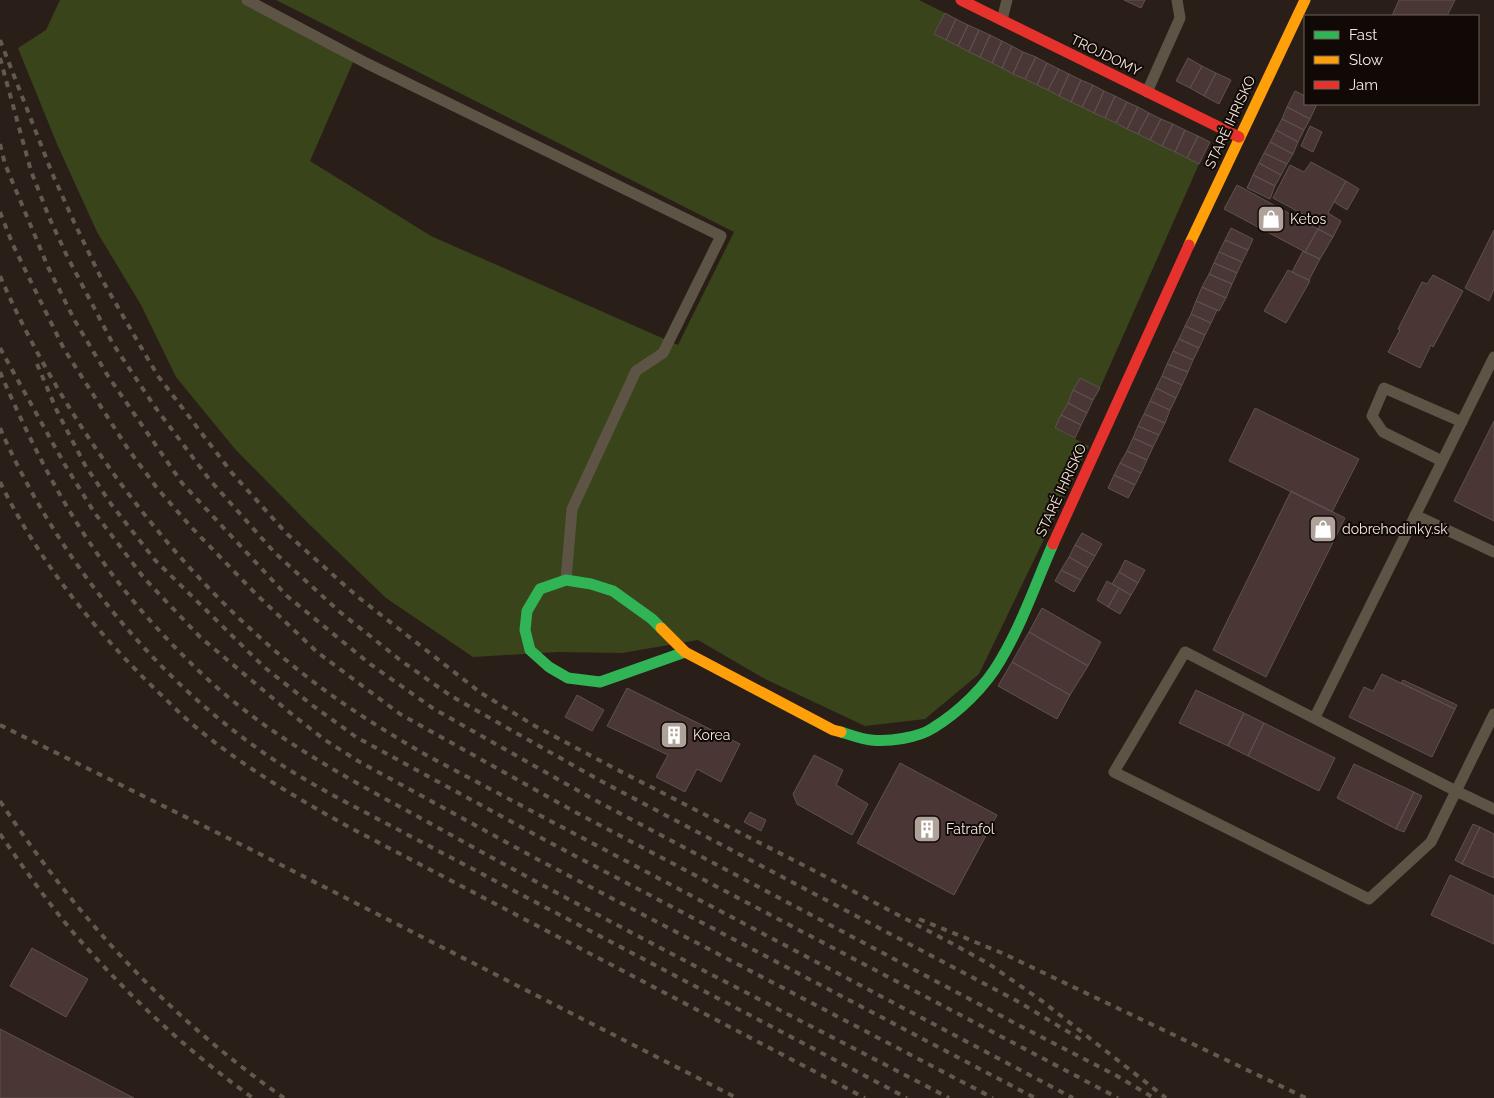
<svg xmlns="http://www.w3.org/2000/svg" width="1494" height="1098" viewBox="0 0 1494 1098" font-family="Raleway,sans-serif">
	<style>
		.green { fill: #3a441b }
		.building { fill: #4a3735; stroke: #5d5250 }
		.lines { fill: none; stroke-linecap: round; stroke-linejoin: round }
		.lane { stroke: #5d5445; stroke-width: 11 }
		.fast { stroke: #30b455; stroke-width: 11 }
		.slow { stroke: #ff9f0a; stroke-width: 11 }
		.jam { stroke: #e5322d; stroke-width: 11 }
		.rail { stroke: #615a50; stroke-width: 4; stroke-dasharray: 6 6; stroke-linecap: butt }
		.labels { text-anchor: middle; stroke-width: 4; stroke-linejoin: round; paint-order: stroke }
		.street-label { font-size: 14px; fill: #f5e9e1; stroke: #110905 }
		.poi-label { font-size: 14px; fill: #f5e9e1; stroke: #110905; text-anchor: start }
	</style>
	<rect width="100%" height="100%" fill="#291e18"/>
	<path class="green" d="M60,0H248L357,53L310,161L431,236L678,345L734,232L276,0H919L945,13L934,34L1199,164L1100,388L1080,379L1055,428L1041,421L1089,446L979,674L925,719L865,726L765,679L698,640L622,653L558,652L473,657L386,598L310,525L235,449L176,377L141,305L97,232L57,144L18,48L46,30Z"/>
	<path class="building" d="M1124,0H1145L1141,8Z
		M1399,0H1455L1447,16H1392Z
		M945,13L956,19L946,40L934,34Z
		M956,19L968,25L958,46L946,40Z
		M968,25L979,30L969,52L958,46Z
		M979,30L990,35L980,57L969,52Z
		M990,35L1002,41L992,63L980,57Z
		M1002,41L1012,46L1002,68L992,63Z
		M1012,46L1023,52L1013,74L1002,68Z
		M1023,52L1036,57L1025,79L1013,74Z
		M1036,57L1047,63L1037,85L1025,79Z
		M1188,58L1202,66L1190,88L1176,81Z
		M1047,63L1059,69L1048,90L1037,85Z
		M1202,66L1216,73L1204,96L1190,88Z
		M1059,69L1069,74L1059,96L1048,90Z
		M1216,73L1231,80L1219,104L1204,96Z
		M1069,74L1081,80L1071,102L1059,96Z
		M1081,80L1093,85L1082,107L1071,102Z
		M1093,85L1104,91L1094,113L1082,107Z
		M1104,91L1115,96L1105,118L1094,113Z
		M1295,91L1305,96V104H1317L1310,119L1287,107Z
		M1115,96L1127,102L1116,123L1105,118Z
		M1127,102L1138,107L1127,129L1116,123Z
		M1138,107L1149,113L1138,134L1127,129Z
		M1287,107L1310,119L1304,130L1282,119Z
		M1149,113L1161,119L1150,140L1138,134Z
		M1161,119L1173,124L1162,146L1150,140Z
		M1282,119L1304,130L1298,142L1276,130Z
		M1173,124L1185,130L1175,152L1162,146Z
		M1310,126L1322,132L1313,152L1301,146Z
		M1185,130L1198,136L1187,158L1175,152Z
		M1276,130L1298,142L1293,154L1270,142Z
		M1198,136L1210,142L1199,164L1187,158Z
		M1270,142L1293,154L1287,164L1264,153Z
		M1264,153L1287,164L1281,175L1259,163Z
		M1311,162L1346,181L1328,213L1341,221L1333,237L1318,229L1321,224L1273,198L1290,165L1304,172Z
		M1259,163L1281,175L1275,186L1253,175Z
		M1253,175L1275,186L1270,199L1247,188Z
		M1346,181L1359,189L1347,210L1334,202Z
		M1237,185L1318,229L1305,252L1224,209Z
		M1231,228L1253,239L1248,250L1225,240Z
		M1318,229L1333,237L1320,259L1305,252Z
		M1494,230V289L1489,301L1465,288Z
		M1225,240L1248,250L1242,262L1219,252Z
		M1303,251L1320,259L1309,280L1292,272Z
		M1219,252L1242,262L1237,273L1214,263Z
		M1214,263L1237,273L1232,284L1209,274Z
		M1288,270L1310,281L1286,323L1264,311Z
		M1209,274L1232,284L1226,298L1202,287Z
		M1433,275L1463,291L1433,347L1431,345L1420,368L1388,352L1400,330L1398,329L1422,282L1427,284Z
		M1202,287L1226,298L1219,311L1196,301Z
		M1196,301L1217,310L1211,323L1191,314Z
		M1191,314L1211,323L1205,335L1185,326Z
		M1185,326L1205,335L1199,348L1179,339Z
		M1179,339L1199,348L1193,360L1173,351Z
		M1173,351L1193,360L1188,372L1167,364Z
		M1167,364L1188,372L1182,385L1162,376Z
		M1162,376L1182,385L1176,398L1156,388Z
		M1080,378L1100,388L1093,400L1073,390Z
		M1156,388L1176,398L1170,410L1150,401Z
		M1073,390L1093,400L1087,413L1068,403Z
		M1150,401L1170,410L1165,423L1144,414Z
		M1068,403L1087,413L1081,425L1061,415Z
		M1255,408L1359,459L1332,512L1229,461Z
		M1144,414L1165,423L1159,435L1138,426Z
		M1061,415L1081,425L1075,438L1055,428Z
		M1494,421V521L1454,501Z
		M1138,426L1159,435L1153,447L1133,438Z
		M1133,438L1153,447L1147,460L1127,451Z
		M1127,451L1147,460L1141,473L1120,463Z
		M1120,463L1141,473L1135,485L1114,475Z
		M1114,475L1135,485L1128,498L1108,488Z
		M1291,491L1345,518L1266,677L1213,650Z
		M1082,533L1102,544L1095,556L1075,545Z
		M1075,545L1095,556L1088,568L1069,557Z
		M1069,557L1088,568L1081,580L1061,570Z
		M1125,560L1145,570L1138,583L1119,572Z
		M1061,570L1081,580L1074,592L1055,581Z
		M1119,572L1138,583L1131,595L1112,584Z
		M1107,581L1119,588L1108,607L1097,600Z
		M1119,588L1131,595L1120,614L1108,607Z
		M1042,608L1101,642L1088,666L1029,632Z
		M1029,632L1088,666L1070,695L1012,662Z
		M1012,662L1070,695L1057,719L998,686Z
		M1382,674L1455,709L1432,757L1349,717L1364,687L1373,691Z
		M1403,680L1457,705L1455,709L1401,683Z
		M627,688L740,744L721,782L697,769L685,792L656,777L668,755L607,726Z
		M1196,690L1244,713L1228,746L1179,723Z
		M577,695L604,710L592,731L565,717Z
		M1244,713L1264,723L1248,756L1228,746Z
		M1264,723L1335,758L1319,791L1248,756Z
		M814,755L843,770L836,785L868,804L852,835L797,804L793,794Z
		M900,763L997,815L954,895L857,843Z
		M1354,764L1414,792L1396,829L1337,798Z
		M1414,792L1422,796L1404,832L1396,829Z
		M750,812L766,820L761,831L744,822Z
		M1473,824L1480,827L1462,864L1455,860Z
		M1480,827L1494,834V878L1462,864Z
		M1450,875L1494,896V944L1431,915Z
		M32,948L88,979L66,1017L10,986Z
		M0,1029L134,1098H0Z"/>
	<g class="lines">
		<path class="lane" d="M247,0L366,63L721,236L663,353L636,371L572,509L566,580
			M1002,20L1007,0
			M1147,92L1180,18L1177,0
			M1442,461L1383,432L1372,416L1384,388L1462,422
			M1415,515L1494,552
			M1494,714L1431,842L1369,899L1114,772L1185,652L1456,791L1494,809
			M1315,717L1494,357"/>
		<path class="fast" d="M661,628L652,619L613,591L591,584L566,580L540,589L527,611L525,630L530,650L549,667L568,678L600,682L685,652
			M841,732C851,735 861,739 871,740C888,742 918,738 933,728C959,712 985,687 1000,661C1022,624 1036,583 1053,544"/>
		<path class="slow" d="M1189,245L1305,0
			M661,628L685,652L833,730L841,732"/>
		<path class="jam" d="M961,0L1239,137
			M1053,544L1189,245"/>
		<path class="rail" d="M0,40L52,173L74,222L100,276L138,342L158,376L232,473L287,534L358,597L481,693L535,726L612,767L834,881L953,944L989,964L1042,1001L1166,1098
			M0,58L31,171L49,217L67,256L113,344L155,407L209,479L275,553L340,612L400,660L451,696L599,780L1017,1001L1085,1042
			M0,144L5,164L48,267L75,321L108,376L182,483L287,596L370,664L434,709L591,798L1024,1028L1117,1076L1154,1098
			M0,212L13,245L64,349L128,449L157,488L192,528L256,594L317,652L400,714L575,812L1118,1098
			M0,276C65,425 175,573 302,673C341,704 383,730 426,755L1073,1098
			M0,348L65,465L94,512L144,578L200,637L294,716L325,740L358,761L535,858L993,1098
			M37,364L57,411L85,465L111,504L155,560L264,667L312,705L356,737L545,840L1035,1098
			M0,372C26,432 55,492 92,546C122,591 161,635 200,672C273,742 365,787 453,836C616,927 783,1011 949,1098
			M0,428C59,563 163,690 288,769C310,783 334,796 357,808L907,1098
			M0,482C38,560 94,630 156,690C170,703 183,717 198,729C244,767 295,797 347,826L865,1098
			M0,725L250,849L737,1098
			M0,801C78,919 168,1017 284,1098
			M0,834C23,867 46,900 72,931C125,993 187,1051 253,1098
			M919,919L1002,953L1306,1098"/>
	</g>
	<defs>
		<g id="shop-square" transform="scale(1.4375)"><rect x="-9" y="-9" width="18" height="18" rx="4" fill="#aea29b" stroke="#110905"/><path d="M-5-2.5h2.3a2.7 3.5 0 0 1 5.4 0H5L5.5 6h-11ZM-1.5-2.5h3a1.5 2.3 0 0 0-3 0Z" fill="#fff"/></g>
		<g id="building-square" transform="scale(1.4375)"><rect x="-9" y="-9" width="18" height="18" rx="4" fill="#aea29b" stroke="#110905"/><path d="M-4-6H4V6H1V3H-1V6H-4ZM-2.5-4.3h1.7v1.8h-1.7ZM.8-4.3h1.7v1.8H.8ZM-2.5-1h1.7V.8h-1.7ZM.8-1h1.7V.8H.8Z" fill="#fff"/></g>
	</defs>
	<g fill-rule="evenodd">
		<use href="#shop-square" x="1271" y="219"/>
		<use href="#shop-square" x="1323" y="529"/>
		<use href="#building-square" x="674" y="735"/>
		<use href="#building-square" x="927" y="829"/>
	</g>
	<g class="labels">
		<g class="street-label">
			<text transform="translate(1106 55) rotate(26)" y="5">TROJDOMY</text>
			<text transform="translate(1230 122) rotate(-65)" y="5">STARÉ IHRISKO</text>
			<text transform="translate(1061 490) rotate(-65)" y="5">STARÉ IHRISKO</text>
		</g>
		<g class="poi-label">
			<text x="1290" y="224">Ketos</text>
			<text x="1342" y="534">dobrehodinky.sk</text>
			<text x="693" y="740">Korea</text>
			<text x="946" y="834">Fatrafol</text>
		</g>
	</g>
	<rect x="1304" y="15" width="175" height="90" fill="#110905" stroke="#6c635d"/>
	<rect x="1314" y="31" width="25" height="8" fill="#30b455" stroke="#6c635d"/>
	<text x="1349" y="40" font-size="15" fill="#f5e9e1">Fast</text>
	<rect x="1314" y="56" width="25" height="8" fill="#ff9f0a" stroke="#6c635d"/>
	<text x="1349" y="65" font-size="15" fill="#f5e9e1">Slow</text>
	<rect x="1314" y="81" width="25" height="8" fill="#e5322d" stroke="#6c635d"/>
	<text x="1349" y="90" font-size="15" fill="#f5e9e1">Jam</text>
</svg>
